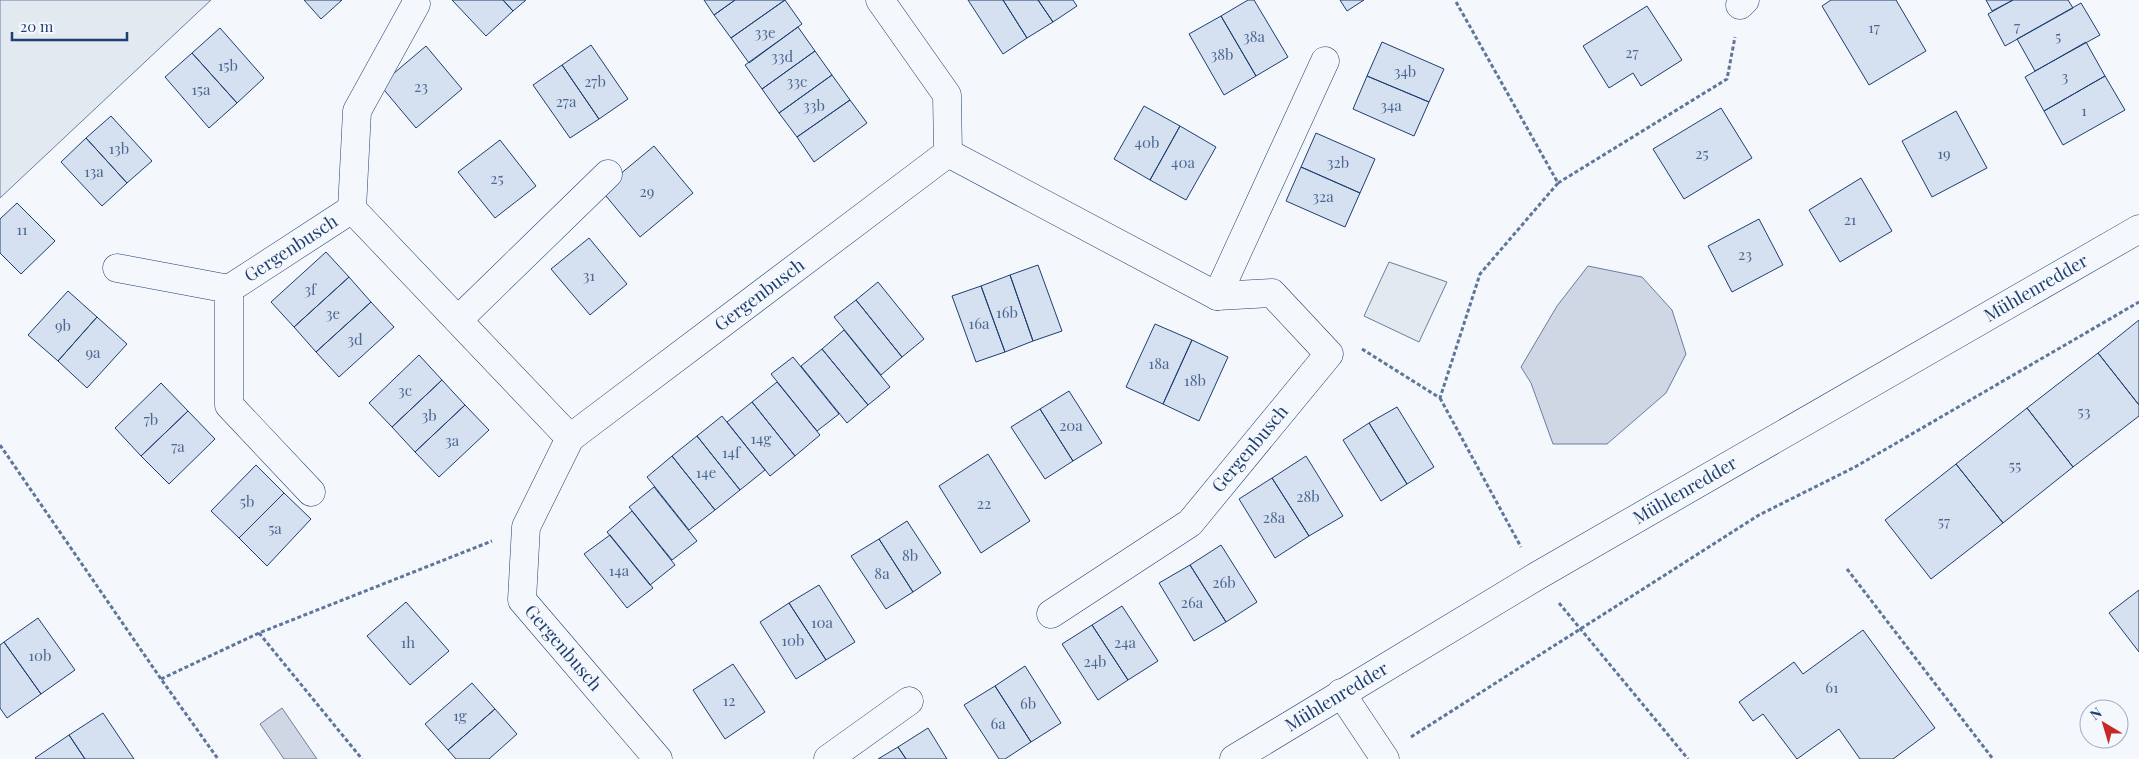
<svg xmlns="http://www.w3.org/2000/svg" width="2139" height="759" viewBox="0 0 2139 759" font-family="'Playfair Display',serif">
	<style>
		.green { fill: #e3e9f0; stroke: #687fa3 }
		.water { fill: #cfd7e4; stroke: #687fa3 }
		.building { fill: #d5e0f0; stroke: #1d3f73 }
		.lines { fill: none; stroke-linecap: round; stroke-linejoin: round }
		.street-casing { stroke: #1d3f73; stroke-width: 29 }
		.path { stroke: #5e769c; stroke-width: 3; stroke-dasharray: 4 2.5; stroke-linecap: butt }
		.street { stroke: #f4f7fb; stroke-width: 28 }
		.labels { text-anchor: middle; stroke-width: 4; stroke-linejoin: round; paint-order: stroke }
		.number-label { font-size: 15px; fill: #4b6792 }
		.street-label { font-size: 18px; fill: #1d3f73; stroke: #f4f7fb }
	</style>
	<rect width="100%" height="100%" fill="#f4f7fb"/>
	<path class="green" d="M0,0H211L0,198Z
		M1389,262L1447,282L1419,342L1364,316Z"/>
	<path class="water" d="M1588,266L1642,277L1672,310L1686,354L1666,393L1607,444H1553L1531,383L1521,367L1557,306Z
		M282,708L317,759H284L260,724Z"/>
	<path class="building" d="M304,0H342L321,19Z
		M452,0H503L513,11L486,36Z
		M503,0H526L513,11Z
		M704,0H735L714,15Z
		M735,0H785L731,38L714,15Z
		M785,0L802,24L749,63L731,38Z
		M968,0H1003L1027,38L1003,54Z
		M1003,0H1038L1053,22L1027,38Z
		M1038,0H1073L1077,6L1053,22Z
		M1248,0H1254L1288,57L1256,76L1221,16Z
		M1340,0H1364L1347,11Z
		M1831,0H1896L1926,51L1869,85L1822,6Z
		M1986,0H2013L1992,11Z
		M2013,0H2068L2073,8L2005,46L1988,14Z
		M2081,3L2100,35L2035,71L2017,39Z
		M1647,6L1682,60L1641,86L1633,73L1609,88L1583,46Z
		M1221,16L1256,76L1224,95L1189,34Z
		M798,27L815,51L762,89L745,65Z
		M220,28L264,78L237,103L192,53Z
		M1382,42L1444,69L1429,102L1367,76Z
		M2086,42L2105,76L2044,111L2025,77Z
		M591,45L628,99L599,119L562,65Z
		M426,46L462,89L416,128L380,85Z
		M815,51L832,75L779,113L762,89Z
		M192,53L237,103L209,128L165,77Z
		M562,65L599,119L570,138L533,85Z
		M832,75L850,100L797,137L779,113Z
		M1367,76L1429,102L1414,136L1353,109Z
		M2105,76L2125,110L2063,145L2044,111Z
		M850,100L867,123L814,162L797,137Z
		M1144,106L1180,126L1150,180L1114,159Z
		M1721,108L1752,158L1684,199L1653,149Z
		M1956,111L1987,168L1932,197L1902,141Z
		M111,116L152,161L127,183L86,138Z
		M1180,126L1216,147L1186,200L1150,180Z
		M1316,133L1375,159L1360,193L1301,167Z
		M86,138L127,183L102,206L61,162Z
		M500,140L536,186L495,218L458,172Z
		M654,146L693,193L640,237L601,190Z
		M1301,167L1360,193L1345,227L1286,201Z
		M1861,178L1892,231L1840,262L1809,210Z
		M17,203L55,241L21,274L0,253V219Z
		M1759,219L1783,265L1732,292L1708,246Z
		M589,238L627,284L590,315L551,269Z
		M326,252L349,277L294,327L271,302Z
		M1038,265L1062,331L1033,341L1010,275Z
		M1010,275L1033,341L1005,352L981,286Z
		M349,277L371,302L316,352L294,327Z
		M878,282L924,339L902,357L856,300Z
		M981,286L1005,352L976,362L952,296Z
		M68,291L97,317L58,361L28,335Z
		M856,300L902,357L881,375L834,317Z
		M371,302L394,327L339,377L316,352Z
		M97,317L127,344L87,388L58,361Z
		M2139,320V405L2098,353Z
		M1155,324L1192,340L1163,404L1126,387Z
		M844,330L890,387L868,405L822,349Z
		M1192,340L1228,357L1199,421L1163,404Z
		M822,349L868,405L847,423L801,366Z
		M2098,353L2139,405V416L2073,467L2027,408Z
		M419,355L442,380L392,427L369,403Z
		M793,357L839,414L817,431L771,374Z
		M442,380L465,405L415,452L392,427Z
		M777,382L820,435L795,456L752,402Z
		M161,383L188,411L141,456L115,428Z
		M1069,391L1102,443L1073,461L1040,409Z
		M752,402L795,456L770,476L727,422Z
		M465,405L489,430L439,477L415,452Z
		M1397,407L1434,467L1407,484L1369,423Z
		M2027,408L2073,467L2003,523L1956,464Z
		M1040,409L1073,461L1045,479L1011,427Z
		M188,411L215,439L169,484L141,456Z
		M722,416L765,470L740,490L697,436Z
		M1369,423L1407,484L1381,501L1343,440Z
		M697,436L740,490L715,510L672,456Z
		M988,454L1030,521L981,553L939,486Z
		M672,456L715,510L689,530L647,477Z
		M1306,456L1343,516L1309,536L1272,478Z
		M1956,464L2003,523L1931,579L1885,520Z
		M256,465L284,493L239,538L211,511Z
		M1272,478L1309,536L1275,558L1239,499Z
		M654,487L697,541L672,560L629,507Z
		M284,493L311,519L267,566L239,538Z
		M632,511L675,565L650,585L607,532Z
		M907,521L941,573L913,592L879,539Z
		M610,535L653,588L627,608L584,554Z
		M879,539L913,592L886,609L851,556Z
		M1221,545L1257,602L1226,622L1190,565Z
		M1190,565L1226,622L1194,641L1159,583Z
		M819,585L855,642L826,660L789,603Z
		M2139,590V652L2109,613Z
		M406,602L449,651L410,685L367,636Z
		M789,603L826,660L796,679L760,622Z
		M1122,606L1158,661L1128,680L1092,625Z
		M38,618L75,670L41,694L4,642Z
		M1092,625L1128,680L1098,700L1062,644Z
		M1863,630L1935,728L1893,759H1860L1839,729L1797,759L1763,714L1753,721L1739,702L1794,662L1803,674Z
		M4,642L41,694L7,718L0,708V645Z
		M733,664L765,712L725,739L693,690Z
		M1025,666L1061,723L1031,742L995,686Z
		M472,683L495,709L448,750L425,724Z
		M995,686L1031,742L1005,759H999L964,705Z
		M495,709L517,734L489,759H456L448,750Z
		M103,713L134,759H85L69,735Z
		M928,728L947,759H906L898,747Z
		M69,735L85,759H36L35,758Z
		M898,747L906,759H878Z"/>
	<g class="lines">
		<g class="street-casing">
			<g id="street">
				<path d="M1740,5L1745,0"/>
				<path d="M948,153L1217,296L1272,293L1329,354L1190,523L1051,614"/>
				<path d="M352,209L357,111L416,4"/>
				<path d="M117,268L229,289V405L311,492"/>
				<path id="s1" d="M229,289L352,209L570,438"/>
				<path d="M1217,296L1325,61"/>
				<path d="M458,320L608,174"/>
				<path d="M1341,693L1385,759"/>
				<path id="s2" d="M658,759L522,600L526,527L570,438L948,153L947,95L880,0"/>
				<path d="M828,759L909,701"/>
				<path id="s3" d="M1234,759L1537,576L2139,229"/>
			</g>
		</g>
		<path class="path" d="M1558,183L1727,79L1735,37
			M1362,349L1440,398L1480,274L1558,183L1455,0
			M1440,398L1521,547
			M0,445L161,679L218,759
			M1847,569L1993,759
			M1559,603L1688,759
			M259,633L362,759
			M161,679L259,633L492,541
			M1411,737L1759,515L1855,467L2139,302"/>
		<use href="#street" class="street"/>
	</g>
	<g class="labels">
		<g class="number-label">
			<text x="2017" y="32">7</text>
			<text x="1874" y="33">17</text>
			<text x="765" y="38">33e</text>
			<text x="1254" y="42">38a</text>
			<text x="2058" y="42">5</text>
			<text x="1632" y="58">27</text>
			<text x="1222" y="60">38b</text>
			<text x="782" y="62">33d</text>
			<text x="228" y="71">15b</text>
			<text x="1405" y="77">34b</text>
			<text x="2065" y="82">3</text>
			<text x="595" y="87">27b</text>
			<text x="797" y="87">33c</text>
			<text x="421" y="92">23</text>
			<text x="201" y="95">15a</text>
			<text x="566" y="107">27a</text>
			<text x="814" y="111">33b</text>
			<text x="1391" y="111">34a</text>
			<text x="2084" y="116">1</text>
			<text x="1147" y="148">40b</text>
			<text x="119" y="154">13b</text>
			<text x="1702" y="159">25</text>
			<text x="1944" y="159">19</text>
			<text x="1183" y="168">40a</text>
			<text x="1338" y="168">32b</text>
			<text x="94" y="177">13a</text>
			<text x="497" y="184">25</text>
			<text x="647" y="197">29</text>
			<text x="1323" y="202">32a</text>
			<text x="1850" y="225">21</text>
			<text x="22" y="235">11</text>
			<text x="1745" y="260">23</text>
			<text x="589" y="281">31</text>
			<text x="310" y="295">3f</text>
			<text x="1007" y="318">16b</text>
			<text x="333" y="319">3e</text>
			<text x="979" y="329">16a</text>
			<text x="63" y="331">9b</text>
			<text x="355" y="345">3d</text>
			<text x="93" y="358">9a</text>
			<text x="1159" y="369">18a</text>
			<text x="1195" y="386">18b</text>
			<text x="405" y="396">3c</text>
			<text x="2084" y="417">53</text>
			<text x="429" y="421">3b</text>
			<text x="151" y="425">7b</text>
			<text x="1071" y="431">20a</text>
			<text x="761" y="444">14g</text>
			<text x="452" y="446">3a</text>
			<text x="178" y="452">7a</text>
			<text x="731" y="458">14f</text>
			<text x="2015" y="471">55</text>
			<text x="706" y="478">14e</text>
			<text x="1308" y="502">28b</text>
			<text x="247" y="507">5b</text>
			<text x="984" y="509">22</text>
			<text x="1274" y="523">28a</text>
			<text x="1944" y="527">57</text>
			<text x="275" y="534">5a</text>
			<text x="910" y="561">8b</text>
			<text x="619" y="576">14a</text>
			<text x="882" y="579">8a</text>
			<text x="1224" y="588">26b</text>
			<text x="1192" y="608">26a</text>
			<text x="822" y="628">10a</text>
			<text x="793" y="646">10b</text>
			<text x="408" y="648">1h</text>
			<text x="1125" y="648">24a</text>
			<text x="40" y="661">10b</text>
			<text x="1095" y="667">24b</text>
			<text x="1832" y="693">61</text>
			<text x="729" y="706">12</text>
			<text x="1028" y="709">6b</text>
			<text x="460" y="721">1g</text>
			<text x="998" y="729">6a</text>
		</g>
		<g class="street-label">
			<text dy="6" stroke="none"><textPath href="#s1" startOffset="74">Gergenbusch</textPath></text>
			<text dy="6" stroke="none"><textPath href="#s3" startOffset="930">Mühlenredder</textPath></text>
			<text dy="6" stroke="none"><textPath href="#s2" startOffset="619">Gergenbusch</textPath></text>
			<text transform="translate(1250 449) rotate(-50)" y="6">Gergenbusch</text>
			<text dy="6" stroke="none"><textPath href="#s3" startOffset="525">Mühlenredder</textPath></text>
			<text transform="translate(563 648) rotate(49)" y="6">Gergenbusch</text>
			<text dy="6" stroke="none"><textPath href="#s3" startOffset="120">Mühlenredder</textPath></text>
		</g>
	</g>
	<g transform="translate(2104 724) rotate(322)"><circle r="24" fill="#f4f7fb" stroke="#9eadc5"/>
	<path d="M0-4L9 19L0 12L-9 19Z" fill="#c62828"/>
	<text y="-8" font-size="14" font-weight="bold" text-anchor="middle" fill="#1d3f73">N</text>
	</g>
	<path d="M12 32v8h115v-8" fill="none" stroke="#1d3f73" stroke-width="2.5"/>
	<text x="20" y="32" font-size="15" fill="#1d3f73" stroke="#f4f7fb" stroke-width="4" paint-order="stroke">20 m</text>
</svg>
